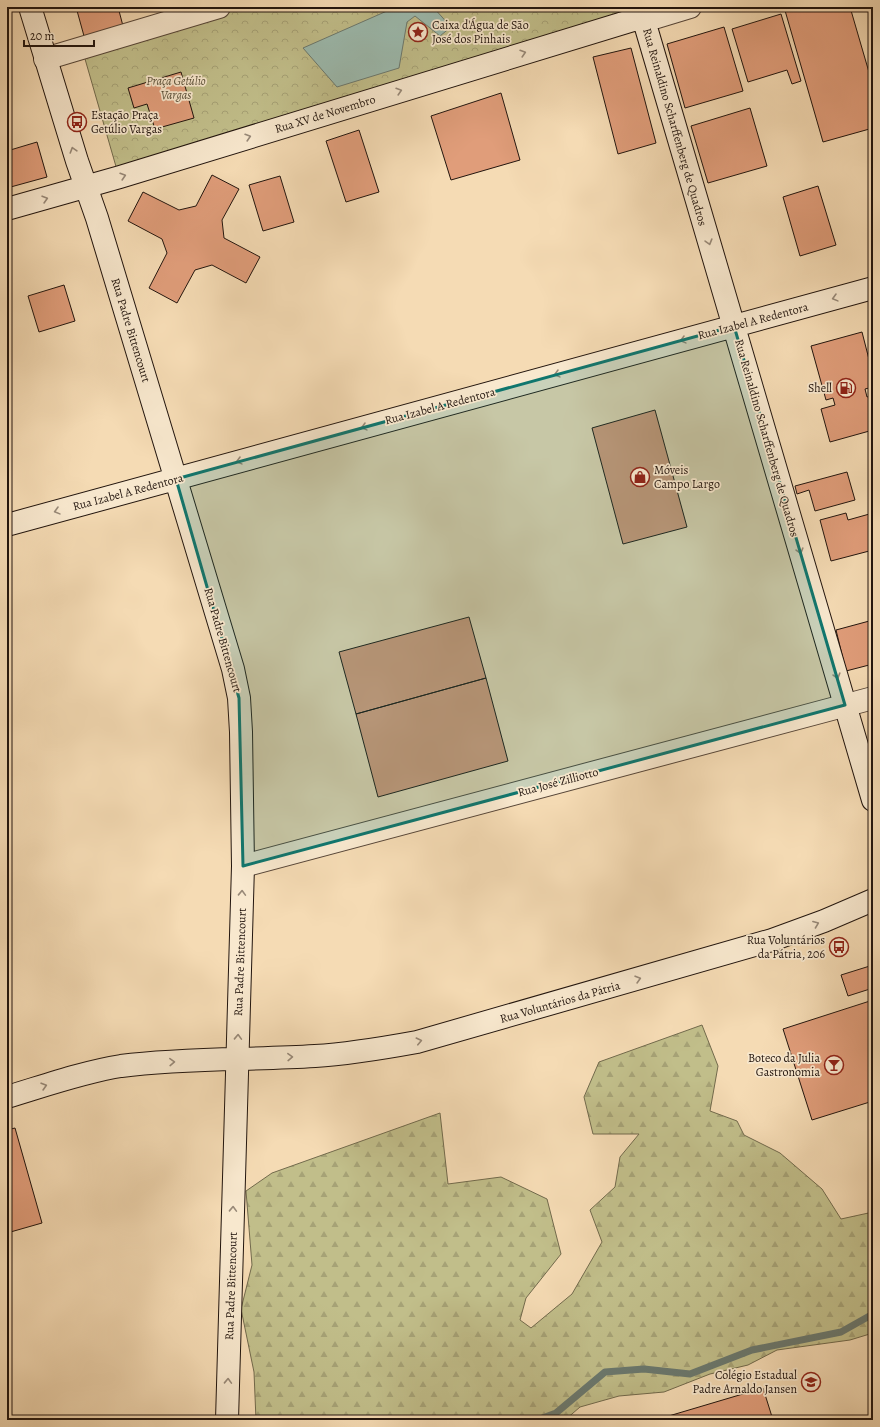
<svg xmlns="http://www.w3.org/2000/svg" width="880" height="1427" viewBox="0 0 880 1427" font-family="Alegreya,serif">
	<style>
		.forest { fill: url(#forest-firs); stroke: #726a4c }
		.park { fill: url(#park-crowns); stroke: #726a4c }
		.water { fill: #9cbbaf; stroke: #6b796f }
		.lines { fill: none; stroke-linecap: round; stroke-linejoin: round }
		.stream { stroke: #6b796f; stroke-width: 7 }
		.building { fill: #e09d7a; stroke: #22150e }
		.street-casing { stroke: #574638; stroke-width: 24 }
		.secondary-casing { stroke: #22150e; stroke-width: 24 }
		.street { stroke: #f8e8ce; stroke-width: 22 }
		.secondary { stroke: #f8e8ce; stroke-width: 22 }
		.oneway { stroke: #988978 }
		.marked { fill: #0f766e; fill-opacity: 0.2; stroke: #0f766e; stroke-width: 3; stroke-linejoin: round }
		.labels { text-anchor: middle; stroke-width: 3.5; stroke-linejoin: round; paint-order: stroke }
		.poi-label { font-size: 12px; fill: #22150e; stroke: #f8e8ce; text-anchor: end }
		.park-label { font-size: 12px; font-style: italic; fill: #5a5039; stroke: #f8e8ce }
		.street-label { font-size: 12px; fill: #22150e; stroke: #f8e8ce }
	</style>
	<defs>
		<pattern id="forest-firs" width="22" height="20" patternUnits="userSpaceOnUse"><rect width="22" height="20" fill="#c1be8a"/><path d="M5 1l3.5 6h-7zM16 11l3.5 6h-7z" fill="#a6a276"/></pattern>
		<pattern id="park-crowns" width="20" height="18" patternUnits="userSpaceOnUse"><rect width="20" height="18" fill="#c1be8a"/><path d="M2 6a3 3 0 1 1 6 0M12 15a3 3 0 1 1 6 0" fill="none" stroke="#a6a276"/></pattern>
	</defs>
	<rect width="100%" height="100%" fill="#f5dbb4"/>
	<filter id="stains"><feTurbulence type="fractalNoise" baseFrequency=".005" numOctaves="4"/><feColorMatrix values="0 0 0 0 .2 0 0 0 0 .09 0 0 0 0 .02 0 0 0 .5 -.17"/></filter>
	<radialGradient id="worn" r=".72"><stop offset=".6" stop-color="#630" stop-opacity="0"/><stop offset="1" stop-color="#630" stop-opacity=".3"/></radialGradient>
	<path class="forest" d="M702,1025L718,1066L710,1111L737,1121L744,1135L780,1153L822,1189L841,1219L873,1212V1333L850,1340L777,1350L748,1365L710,1374L664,1392L619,1396L580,1407L565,1420H256L254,1372L241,1309L252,1265L246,1191L272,1173L440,1113L448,1184L501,1177L547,1199L561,1254L526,1298L520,1320L531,1328L572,1294L602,1242L590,1210L615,1187L620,1157L639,1134H593L584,1097L599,1062Z"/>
	<path class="park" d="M233,7H635L637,14L117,170L83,52Z"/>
	<path class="water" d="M396,7H433L451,27L440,36L415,16L407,22L399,68L337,87L303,48Z"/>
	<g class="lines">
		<path class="stream" d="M537,1420L556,1413L605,1372L644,1369L690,1374L752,1350L841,1332L873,1314"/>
	</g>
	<path class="building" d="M76,7H118L123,26L84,36Z
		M784,7H850L873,86V128L823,142Z
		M781,14L801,81L792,84L787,70L748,82L732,29Z
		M724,27L743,91L685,108L667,44Z
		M631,48L656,143L618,154L593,57Z
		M181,72L194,118L155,129L147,104L134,108L128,88Z
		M501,93L520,160L451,180L431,116Z
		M750,108L767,166L708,183L691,126Z
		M359,130L379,192L346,202L326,141Z
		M37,142L47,177L7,188V151Z
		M212,175L239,189L222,220L224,238L260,257L246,283L212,265L195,270L177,303L149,288L167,253L162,239L128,221L143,192L179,210L196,206Z
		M280,176L294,222L263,231L249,185Z
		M818,186L836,245L800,256L783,197Z
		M7,259L10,269L7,270Z
		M64,285L75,321L39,332L28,296Z
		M862,332L873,375V387L865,389L867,397L873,395V430L830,442L821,409L835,405L833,398L826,400L811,346Z
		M655,410L687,527L623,544L592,428Z
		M847,472L855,500L815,511L809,490L797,494L795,486Z
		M846,513L848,520L873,513V550L831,561L820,520Z
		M469,617L486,678L356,714L339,652Z
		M873,620V664L846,671L836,630Z
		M486,678L508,761L378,797L356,714Z
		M873,965V988L848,996L841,975Z
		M873,1000V1101L812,1120L783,1029Z
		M15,1128L42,1223L7,1233V1130Z
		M763,1388L773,1420H663L662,1418Z"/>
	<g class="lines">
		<g class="street-casing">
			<path id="street" d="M657,17L690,7
				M45,59L219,7
				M243,866L873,698"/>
		</g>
		<g class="secondary-casing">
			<path id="secondary" d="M30,7L77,161L97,218L233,669L239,698L241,732L243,866L227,1420
				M640,7L873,800
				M7,209L120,177L643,17
				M7,525L873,288
				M7,1097C44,1086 83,1072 121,1066C185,1058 251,1060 315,1056C350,1054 384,1048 417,1042L772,940L824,921L873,900"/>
		</g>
		<use href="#street" class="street"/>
		<use href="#secondary" class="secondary"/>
	</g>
	<defs><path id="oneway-chevron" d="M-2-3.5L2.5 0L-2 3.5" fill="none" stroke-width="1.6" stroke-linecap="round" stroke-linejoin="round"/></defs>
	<g class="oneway">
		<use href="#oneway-chevron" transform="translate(523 53) rotate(-17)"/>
		<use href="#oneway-chevron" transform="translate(399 91) rotate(-17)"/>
		<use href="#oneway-chevron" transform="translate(248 137) rotate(-17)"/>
		<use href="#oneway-chevron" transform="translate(73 150) rotate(-107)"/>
		<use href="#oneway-chevron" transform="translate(123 176) rotate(-17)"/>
		<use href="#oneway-chevron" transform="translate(45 199) rotate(-16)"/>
		<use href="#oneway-chevron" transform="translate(709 242) rotate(74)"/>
		<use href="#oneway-chevron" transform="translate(835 298) rotate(165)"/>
		<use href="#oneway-chevron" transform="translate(683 340) rotate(165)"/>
		<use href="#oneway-chevron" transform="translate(557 374) rotate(165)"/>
		<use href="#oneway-chevron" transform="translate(364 427) rotate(165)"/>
		<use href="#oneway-chevron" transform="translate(239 461) rotate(165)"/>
		<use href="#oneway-chevron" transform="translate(57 511) rotate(165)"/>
		<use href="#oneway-chevron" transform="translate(800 551) rotate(74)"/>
		<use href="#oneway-chevron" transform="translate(837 676) rotate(74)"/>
		<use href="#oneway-chevron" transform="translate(242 893) rotate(-88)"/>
		<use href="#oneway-chevron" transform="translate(816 924) rotate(-21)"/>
		<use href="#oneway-chevron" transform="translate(638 979) rotate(-16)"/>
		<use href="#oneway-chevron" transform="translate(238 1037) rotate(-88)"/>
		<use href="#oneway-chevron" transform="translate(419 1041) rotate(-13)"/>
		<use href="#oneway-chevron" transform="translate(290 1057) rotate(-2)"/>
		<use href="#oneway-chevron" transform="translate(172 1062) rotate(-2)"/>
		<use href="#oneway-chevron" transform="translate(44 1086) rotate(-16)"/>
		<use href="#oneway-chevron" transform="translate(233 1209) rotate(-88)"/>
		<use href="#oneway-chevron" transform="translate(228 1381) rotate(-88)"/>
	</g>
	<path class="marked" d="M734,326L845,705L243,866L239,698L176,479Z"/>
	<defs>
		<g id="sight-ring" transform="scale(1)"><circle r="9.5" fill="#f8e8ce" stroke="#8f2418" stroke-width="1.5"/><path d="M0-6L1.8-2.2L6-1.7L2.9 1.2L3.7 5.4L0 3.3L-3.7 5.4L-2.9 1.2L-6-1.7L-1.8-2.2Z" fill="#8f2418"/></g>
		<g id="bus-ring" transform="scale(1)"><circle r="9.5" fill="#f8e8ce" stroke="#8f2418" stroke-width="1.5"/><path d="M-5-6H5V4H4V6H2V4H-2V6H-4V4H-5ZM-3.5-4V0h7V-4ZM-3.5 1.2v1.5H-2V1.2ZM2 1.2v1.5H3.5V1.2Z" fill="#8f2418"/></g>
		<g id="fuel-ring" transform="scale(1)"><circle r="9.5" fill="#f8e8ce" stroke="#8f2418" stroke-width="1.5"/><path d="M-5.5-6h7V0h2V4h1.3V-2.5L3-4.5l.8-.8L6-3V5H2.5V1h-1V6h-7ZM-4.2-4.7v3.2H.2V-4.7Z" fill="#8f2418"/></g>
		<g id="shop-ring" transform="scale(1)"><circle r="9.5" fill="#f8e8ce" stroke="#8f2418" stroke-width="1.5"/><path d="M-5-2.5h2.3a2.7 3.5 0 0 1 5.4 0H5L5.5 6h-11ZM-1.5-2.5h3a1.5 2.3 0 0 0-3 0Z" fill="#8f2418"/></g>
		<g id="bar-ring" transform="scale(1)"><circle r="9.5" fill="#f8e8ce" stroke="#8f2418" stroke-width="1.5"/><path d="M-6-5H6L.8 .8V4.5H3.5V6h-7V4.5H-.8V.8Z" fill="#8f2418"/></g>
		<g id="school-ring" transform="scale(1)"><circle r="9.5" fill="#f8e8ce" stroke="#8f2418" stroke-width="1.5"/><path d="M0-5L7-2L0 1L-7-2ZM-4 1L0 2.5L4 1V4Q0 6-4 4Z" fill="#8f2418"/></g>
	</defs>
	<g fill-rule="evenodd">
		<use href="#sight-ring" x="418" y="32"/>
		<use href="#bus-ring" x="77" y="122"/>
		<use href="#fuel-ring" x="846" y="388"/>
		<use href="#shop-ring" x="640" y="477"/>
		<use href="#bus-ring" x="839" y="947"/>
		<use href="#bar-ring" x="834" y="1065"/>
		<use href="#school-ring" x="811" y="1382"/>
	</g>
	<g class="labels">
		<g class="poi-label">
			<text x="432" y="29" text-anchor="start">Caixa d'Água de São<tspan x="432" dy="14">José dos Pinhais</tspan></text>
			<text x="91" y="119" text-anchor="start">Estação Praça<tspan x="91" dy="14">Getúlio Vargas</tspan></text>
			<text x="832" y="392">Shell</text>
			<text x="654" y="474" text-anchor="start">Móveis<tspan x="654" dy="14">Campo Largo</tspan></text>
			<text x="825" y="944">Rua Voluntários<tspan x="825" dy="14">da Pátria, 206</tspan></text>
			<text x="820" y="1062">Boteco da Julia<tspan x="820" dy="14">Gastronomia</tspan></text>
			<text x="797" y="1379">Colégio Estadual<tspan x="797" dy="14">Padre Arnaldo Jansen</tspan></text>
		</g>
		<g class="park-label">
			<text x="176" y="85">Praça Getúlio<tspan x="176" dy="14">Vargas</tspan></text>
		</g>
		<g class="street-label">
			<text transform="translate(325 114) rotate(-17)" y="4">Rua XV de Novembro</text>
			<text transform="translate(675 127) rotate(74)" y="4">Rua Reinaldino Scharffenberg de Quadros</text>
			<text transform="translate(753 321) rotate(-15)" y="4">Rua Izabel A Redentora</text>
			<text transform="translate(131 330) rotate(73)" y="4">Rua Padre Bittencourt</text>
			<text transform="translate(440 406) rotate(-15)" y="4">Rua Izabel A Redentora</text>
			<text transform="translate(767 438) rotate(74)" y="4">Rua Reinaldino Scharffenberg de Quadros</text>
			<text transform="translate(128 492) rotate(-15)" y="4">Rua Izabel A Redentora</text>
			<text transform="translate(223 640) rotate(74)" y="4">Rua Padre Bittencourt</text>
			<text transform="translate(558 782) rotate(-15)" y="4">Rua José Zilliotto</text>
			<text transform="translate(240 962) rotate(-88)" y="4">Rua Padre Bittencourt</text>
			<text transform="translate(560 1002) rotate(-16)" y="4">Rua Voluntários da Pátria</text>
			<text transform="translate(231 1286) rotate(-88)" y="4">Rua Padre Bittencourt</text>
		</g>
	</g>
	<rect width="880" height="1427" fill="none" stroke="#f5dbb4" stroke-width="24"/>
	<rect x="8" y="8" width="864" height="1411" fill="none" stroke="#22150e" stroke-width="2"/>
	<rect x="12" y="12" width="856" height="1403" fill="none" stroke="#22150e"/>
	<path d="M24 40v6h70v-6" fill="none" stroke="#22150e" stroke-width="2"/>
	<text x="30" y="40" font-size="12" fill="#22150e" stroke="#f8e8ce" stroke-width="3" paint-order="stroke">20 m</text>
	<rect width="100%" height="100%" filter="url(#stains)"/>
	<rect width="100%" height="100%" fill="url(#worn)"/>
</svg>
